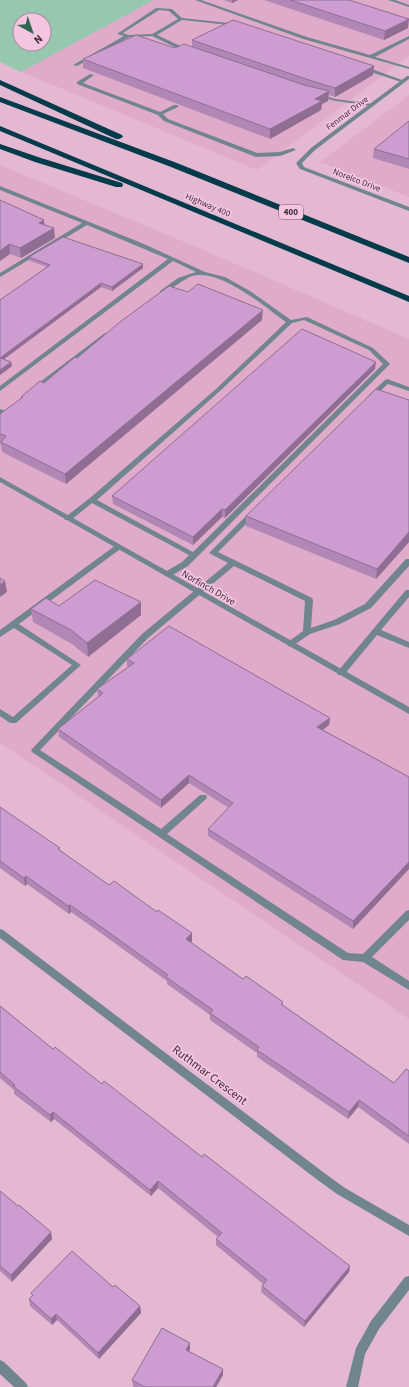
<svg xmlns="http://www.w3.org/2000/svg" width="409" height="1387" viewBox="0 0 409 1387" font-family="'Source Sans 3',sans-serif">
	<style>
		.built { fill: #e0abc9 }
		.green { fill: #96c7af; fill-rule: evenodd }
		.lines { fill: none; stroke-linecap: round; stroke-linejoin: round }
		.service { fill: #70858e; fill-rule: evenodd }
		.minor { fill: #70858e; fill-rule: evenodd }
		.tertiary { fill: #70858e; fill-rule: evenodd }
		.motorway { fill: #003b4c; fill-rule: evenodd }
		.wall { fill: #b087b5 }
		.shaded-wall { fill: #906e93 }
		.building { fill: #cd9dd2; stroke: #906e93 }
		.labels { text-anchor: middle; stroke-width: 3.5; stroke-linejoin: round; paint-order: stroke }
		.far-street-label { font-size: 9px; fill: #412f3a; stroke: #f3c5df }
		.shield { fill: #f3c5df; stroke: #765c6c; stroke-width: 1 }
		.shield-label { font-size: 9px; font-weight: bold; fill: #412f3a }
		.street-label { font-size: 10px; fill: #412f3a; stroke: #f3c5df }
		.near-street-label { font-size: 12px; fill: #412f3a; stroke: #f3c5df }
	</style>
	<rect width="100%" height="100%" fill="#e5b8d2"/>
	<path class="built" d="M154,0H409V56L257,170L21,72Z
		M409,95V197L320,162Z
		M0,165L199,248L409,339V1019L0,743Z"/>
	<path class="green" d="M0,0H154L21,72L0,62ZM20,20H44V44H20Z"/>
	<g class="lines">
		<path class="service" d="M195,0H201L307,37L370,55L409,36V39L375,57L409,67V69L303,39Z
			M388,0H395L409,5V7Z
			M156,8L172,9L182,18L238,24L240,25L238,26L182,20L157,35L189,50V52H185L152,36L129,37L77,66L73,65L124,36L117,34ZM159,10L169,11L178,19L152,34L128,35L123,33Z
			M362,67H366L405,81L401,82L362,69Z
			M90,74L94,75L83,83L160,112L174,105H178V107L163,114L168,119L257,153L280,152L293,148L296,150L280,156L256,157L164,121L158,115L77,84V82Z
			M316,94L336,99L372,104L374,105L372,106L336,101L316,96Z
			M0,186L144,244L205,272L225,277L250,291L291,320L307,317L373,348L390,364L188,566L171,576H165L164,574L165,572L182,562L189,555L92,503L71,520H65L64,518L90,498L216,389L286,322C265,307 220,268 192,276C183,279 167,294 160,293V291L178,278L196,272L173,261L0,391V386L168,259L87,225L0,277V273L82,223L0,190ZM304,320L369,350L383,364L193,552L97,500L220,391L292,323Z
			M105,333L107,334V336L36,390H32V388Z
			M387,379L409,387V391L388,384L373,397H369V395L385,380Z
			M0,409L6,411L7,412L4,414L0,413Z
			M251,511H255L257,513L218,552L312,598L313,600L311,628L334,620L365,604L406,559H409V566L371,608L340,624L310,634L291,647L288,646L287,644L288,642L303,631L305,601L234,566L148,638L40,750L161,829L200,795H206L207,797L206,799L167,834L348,953L363,954L406,911L409,910V920L372,957L409,981V990L363,962L343,960L32,752L31,750L142,634L228,563L209,553Z
			M116,545H119L123,547L19,624L81,665L16,723H10L0,716V709L13,717L72,665L14,628L0,637V630Z
			M406,590H409V597L381,630L409,642V648L377,635L344,675H338L337,673L338,671Z"/>
		<path class="minor" d="M407,76H409V79L315,150L302,163L304,167L409,207V211L300,169L296,163L311,148Z
			M0,929L3,930L327,1175L345,1188L409,1225V1236L337,1194L319,1181L0,938Z
			M409,1276V1290L379,1329L365,1354L358,1387H346L356,1348L371,1321L405,1277Z"/>
		<path class="tertiary" d="M0,477L409,707V714L0,482Z
			M0,1360L4,1362L26,1383L28,1387H14L0,1374Z"/>
		<path class="motorway" d="M0,80L122,135L123,137L119,139H116L0,85Z
			M0,97L177,163L409,257V263L171,167L0,102Z
			M0,126L409,296V302L0,131Z
			M0,144L41,158L122,183L123,185L122,187H116L35,162L0,149Z"/>
	</g>
	<path class="wall" d="M224,0H238L232,3Z
		M264,0H349L408,28L384,40Z
		M192,40L373,75L335,97L329,95L328,101L322,104L321,110L270,139L83,68V59L192,46Z
		M409,121V169L373,158L374,149Z
		M0,200L44,220V225L55,238L21,258L10,254Z
		M29,257L143,268L112,291L101,287L4,359L11,362L12,366L0,375V300L47,267L30,261Z
		M262,320L66,484L2,452L1,445L0,444V414L21,399V397L44,383L77,358Z
		M375,369L225,518L222,517L193,545L113,504L112,496Z
		M409,400V542L376,579L246,526V516Z
		M141,602V615L88,657L72,644L33,622L31,609L59,606Z
		M127,659L329,725L323,730L409,777V869L353,929L208,836V829L229,808L189,783L161,808L59,737L58,729L99,697L98,696L97,689L128,667L127,666Z
		M0,807L61,851L109,885L157,912L192,933V941L191,943L243,979L283,1002V1005L394,1083L409,1071V1144L358,1107L348,1119L257,1057V1053L210,1020V1015L167,984V981L98,931L71,912L69,914L27,884L25,886L0,868Z
		M0,1006L53,1049L202,1157L350,1266L349,1272L304,1327L261,1292L262,1286L263,1284L216,1245V1239L218,1237L158,1188L151,1196L54,1119L51,1122L14,1094V1090L0,1078Z
		M0,1191L18,1206L51,1232L52,1239L12,1282L0,1271Z
		M113,1287L140,1306L141,1313L99,1359L57,1320L52,1325L30,1306L29,1299L32,1296L31,1293Z
		M190,1349L189,1351L223,1375L216,1387H134L133,1386L132,1380Z"/>
	<path class="shaded-wall" d="M232,0H238L232,3Z
		M409,19L408,28L384,40L385,31Z
		M374,66L373,75L335,97V88Z
		M329,91L328,101L322,104L321,110L270,139V129L315,99Z
		M44,220L45,230L39,223Z
		M54,228L55,238L21,258L20,248Z
		M9,244L10,254L0,261V251Z
		M143,264V268L112,291V287Z
		M101,283V287L0,362V358Z
		M263,310L262,320L66,484L65,474Z
		M11,362L12,366L0,375V370Z
		M376,362L375,369L225,518V510Z
		M222,509V517L193,545V537Z
		M409,532V542L376,579L377,569Z
		M5,581L7,592L0,597V585Z
		M141,602V615L88,657L87,643Z
		M330,718L329,725L317,734V727Z
		M189,775V783L161,808V800Z
		M409,862V869L353,929V921Z
		M26,876L27,884L25,886L24,878Z
		M70,905L71,912L69,914L68,906Z
		M192,933V941L186,947V939Z
		M359,1100L358,1107L348,1119L349,1112Z
		M53,1112L54,1119L51,1122L50,1115Z
		M158,1181V1188L151,1196L150,1190Z
		M51,1232L52,1239L12,1282L11,1275Z
		M350,1266L349,1272L304,1327L305,1321Z
		M140,1306L141,1313L99,1359L98,1353Z
		M56,1314L57,1320L52,1325L51,1319Z
		M190,1343V1349L187,1356L186,1350Z
		M223,1369V1375L216,1387H213Z"/>
	<path class="building" d="M290,0H349L409,19L385,31Z
		M233,20L374,66L335,88L309,80L192,40Z
		M136,35L175,48L184,44L304,85L329,91L315,99L322,101L270,129L83,59Z
		M409,121V159L374,149Z
		M0,200L44,220L39,223L54,228L20,248L9,244L0,251Z
		M63,237L143,264L112,287L101,283L0,358V300L50,265L29,257Z
		M198,284L263,310L65,474L1,442L6,436L0,434V414L23,397H21L40,381L44,383L75,357L77,358L120,322L169,286L188,292Z
		M302,329L376,362L225,510L222,509L193,537L112,496Z
		M0,358L11,362L0,370Z
		M376,389L409,400V532L377,569L246,516Z
		M0,578L5,581L0,585Z
		M95,580L141,602L87,643L71,630L31,609L46,598L59,606Z
		M169,626L330,718L317,727L409,777V862L353,921L208,829L233,803L189,775L161,800L58,729L103,693L97,689L134,663L127,659Z
		M0,807L60,848L58,849L109,885L114,881L157,912L158,910L192,933L186,939L243,979L246,976L283,1002L281,1004L394,1083L406,1069L409,1071V1136L359,1100L349,1112L257,1050L259,1047L210,1013L213,1010L166,977L168,975L97,924L70,905L68,906L26,876L24,878L0,861Z
		M0,1006L53,1049L55,1047L102,1084L104,1081L202,1157L204,1154L350,1266L305,1321L262,1286L267,1280L216,1239L222,1233L158,1181L150,1190L53,1112L50,1115L13,1086L15,1085L0,1072Z
		M0,1191L18,1206L19,1205L51,1232L11,1275L0,1266Z
		M72,1251L113,1287L115,1285L140,1306L98,1353L56,1314L51,1319L29,1299L33,1295L31,1293Z
		M162,1328L190,1343L186,1350L223,1369L213,1387H145L132,1380Z"/>
	<g class="labels">
		<g class="far-street-label">
			<text transform="translate(347 113) rotate(-37)" y="3">Fenmar Drive</text>
			<text transform="translate(357 180) rotate(21)" y="3">Norelco Drive</text>
			<text transform="translate(208 205) rotate(23)" y="3">Highway 400</text>
		</g>
		<rect class="shield" x="279" y="205" width="24" height="14" rx="3"/>
		<g class="shield-label">
			<text x="291" y="215">400</text>
		</g>
		<g class="street-label">
			<text transform="translate(209 587) rotate(30)" y="4">Norfinch Drive</text>
		</g>
		<g class="near-street-label">
			<text transform="translate(210 1075) rotate(37)" y="4">Ruthmar Crescent</text>
		</g>
	</g>
	<g transform="translate(32 32) rotate(140)"><circle r="19" fill="#f3c5df" stroke="#ac899d"/>
	<path d="M0-3L7 15L0 10L-7 15Z" fill="#2e674f"/>
	<text y="-6" font-size="11" font-weight="bold" text-anchor="middle" fill="#412f3a">N</text>
	</g>
</svg>
